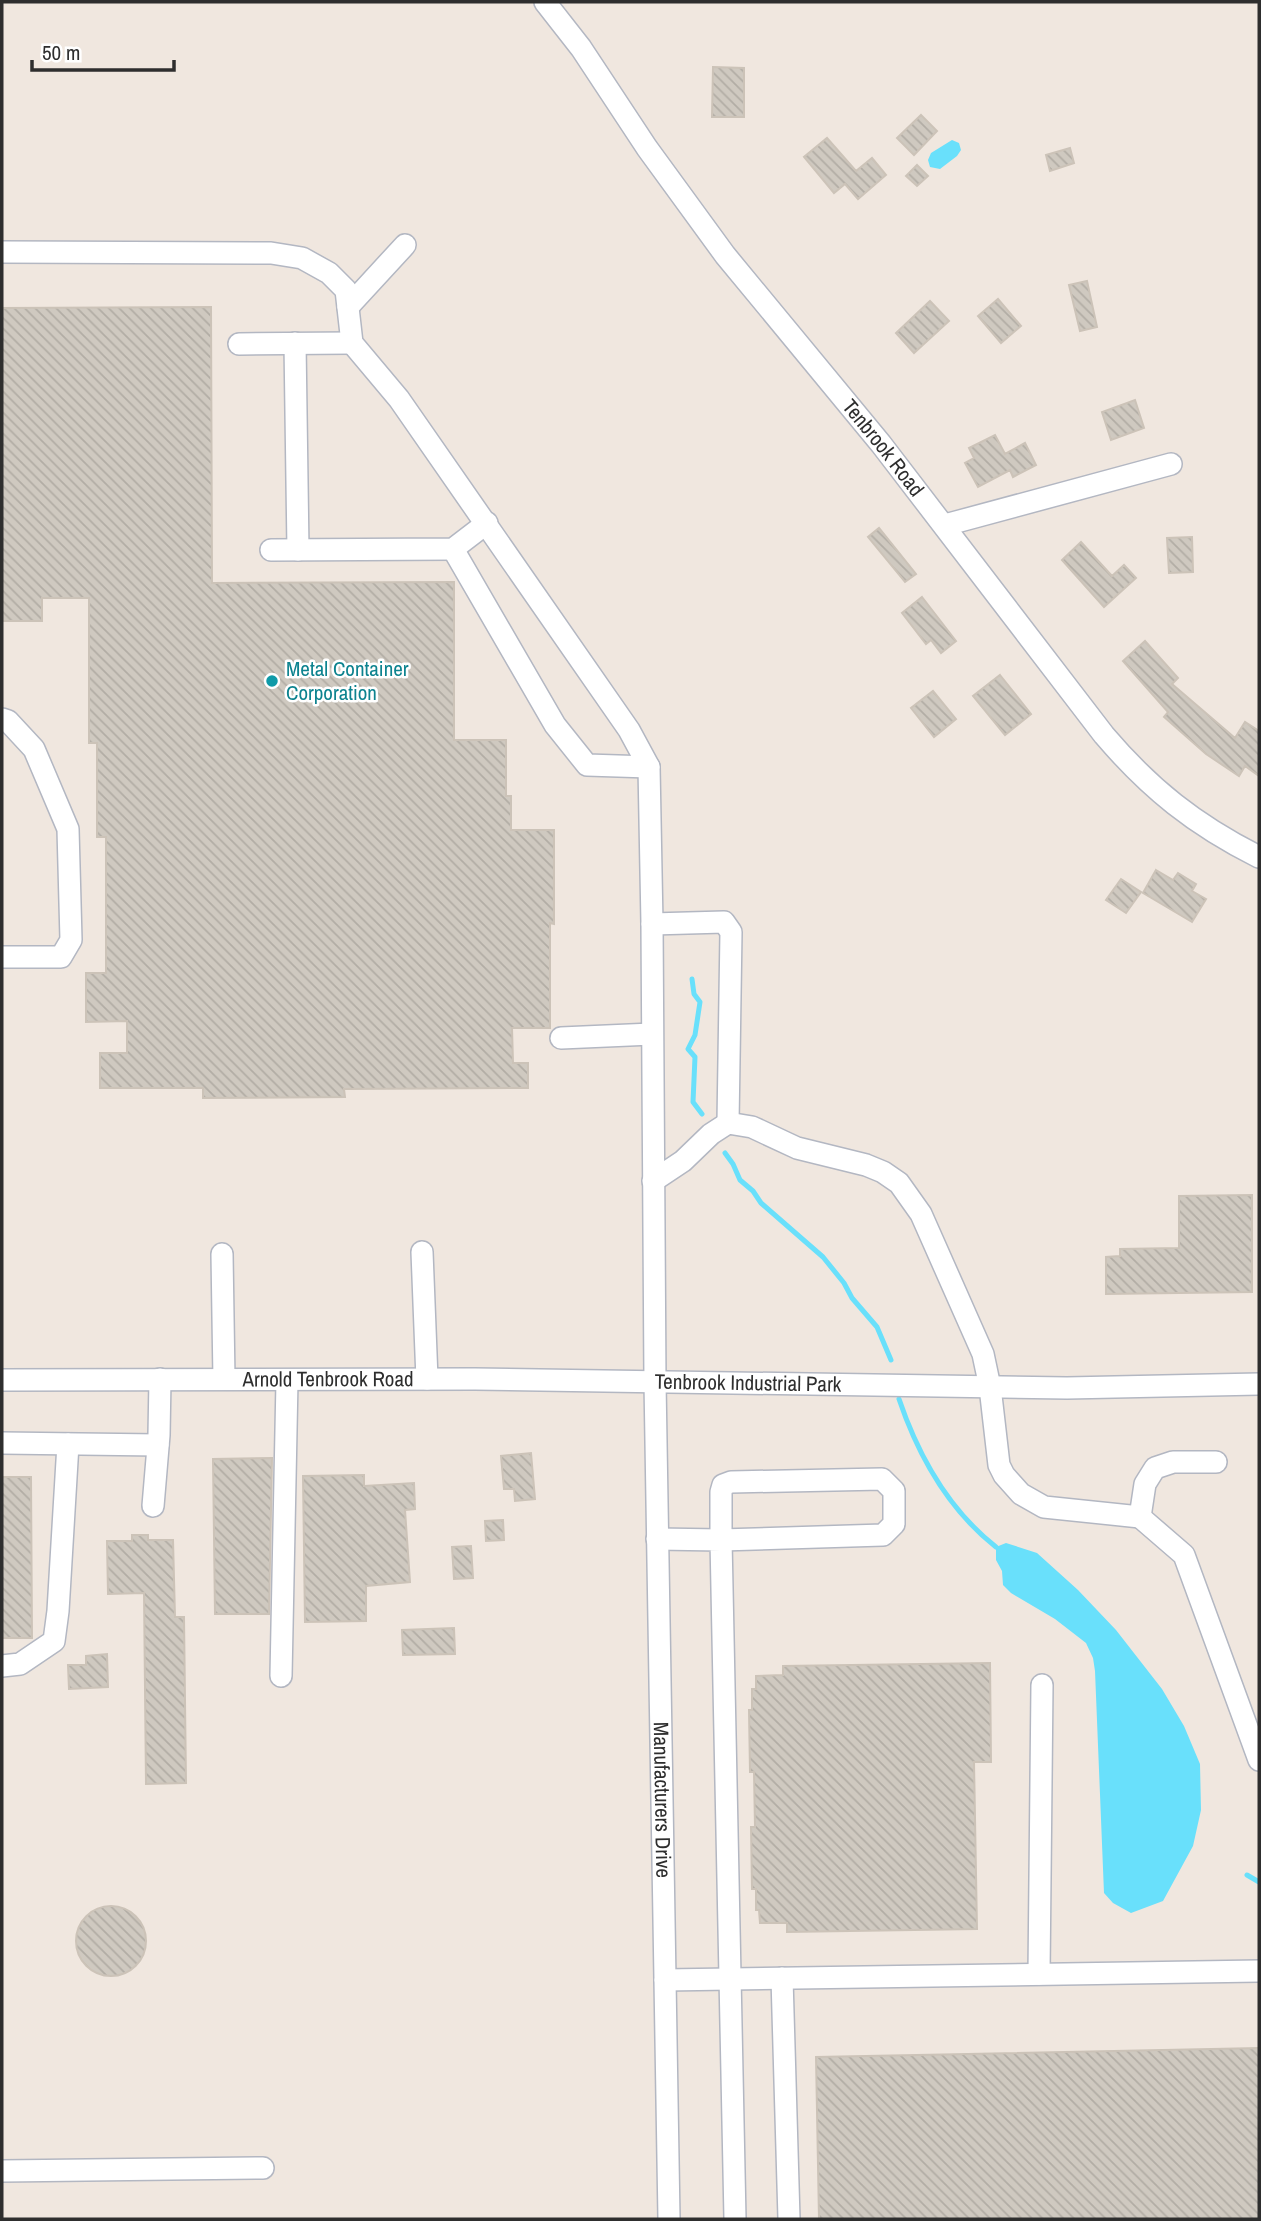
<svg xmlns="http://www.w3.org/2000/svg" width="1261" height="2221" viewBox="0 0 1261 2221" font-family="'Archivo Narrow',sans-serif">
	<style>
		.water { fill: #69e0fb }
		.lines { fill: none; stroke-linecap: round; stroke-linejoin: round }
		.stream { stroke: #69e0fb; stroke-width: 5 }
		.building { fill: url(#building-back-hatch); stroke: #ccc3b8; stroke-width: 2 }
		.minor-casing { stroke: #b3b7c2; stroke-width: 24 }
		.minor { stroke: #fff; stroke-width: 21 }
		.culture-dot { fill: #0f9aa8; stroke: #fff; stroke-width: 2.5 }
		.labels { text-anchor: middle; stroke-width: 5; stroke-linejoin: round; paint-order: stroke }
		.street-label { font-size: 21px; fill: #2e2e2e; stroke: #fff }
		.culture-label { font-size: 21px; fill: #0d838f; stroke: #fff; text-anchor: start }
	</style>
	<defs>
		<pattern id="building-back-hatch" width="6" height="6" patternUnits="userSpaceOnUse" patternTransform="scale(1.75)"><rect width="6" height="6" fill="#cfc9c0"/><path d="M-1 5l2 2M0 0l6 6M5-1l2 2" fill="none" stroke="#b2ada5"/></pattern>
	</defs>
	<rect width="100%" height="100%" fill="#f0e7df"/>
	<path class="water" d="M952,140L959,143L961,150L957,156L940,169L930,167L928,160L931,153Z
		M1006,1543L1037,1553L1078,1590L1116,1630L1162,1689L1184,1726L1200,1764L1201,1810L1193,1846L1163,1901L1131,1913L1113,1903L1104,1893L1095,1671L1093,1658L1086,1643L1055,1619L1011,1593L1003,1585L1002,1571L996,1560V1547Z"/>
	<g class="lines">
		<path class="stream" d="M692,979L694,994L700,1002L695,1035L688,1049L695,1057L693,1102L702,1114
			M725,1153L733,1164L740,1180L753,1191L761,1203L823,1257L844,1283L852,1298L877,1327L891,1360
			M899,1399C918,1455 949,1510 996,1547
			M1247,1875L1259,1882"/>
	</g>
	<path class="building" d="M713,67L744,68V117H712Z
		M921,115L937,131L914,155L897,138Z
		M827,138L856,171L872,158L886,175L858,199L845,184L834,193L804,157Z
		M1070,148L1074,163L1050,171L1046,155Z
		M917,165L928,176L917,186L906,176Z
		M1087,281L1097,327L1080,331L1069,285Z
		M998,299L1021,326L1001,343L978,316Z
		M930,301L949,321L914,353L896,333Z
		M211,307L212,583L454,582V740H506V796H511V830H554V924L550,923V1028H512L513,1063H528V1088L344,1089L345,1097L203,1098V1088H100V1053H127V1021L86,1022V973H106V837H97V743H89V598H42V621H2V308Z
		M1135,400L1144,428L1111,440L1102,412Z
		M995,435L1005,454L1025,443L1036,465L1013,477L1010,470L978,487L965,463L974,458L969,448Z
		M879,528L916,574L905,582L868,537Z
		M1192,537L1193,572L1169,573L1167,538Z
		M1081,542L1112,576L1124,565L1136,578L1104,607L1062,560Z
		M922,597L956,641L941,653L931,640L926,644L902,613Z
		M1145,641L1178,678L1172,684L1235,738L1245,722L1259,731V776L1245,766L1239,776L1206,754L1164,717L1168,712L1123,661Z
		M1000,675L1031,714L1005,735L973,696Z
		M933,691L956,719L934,737L911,708Z
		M1156,870L1173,880L1178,873L1196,884L1192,891L1206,899L1192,922L1143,893Z
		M1121,879L1141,892L1126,913L1106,900Z
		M1252,1195V1292L1106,1294V1257L1120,1256V1249L1179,1248V1196Z
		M531,1453L535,1499L515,1501L514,1489H504L501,1456Z
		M272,1458L269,1614H215L213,1459Z
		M364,1475V1486L414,1483L415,1509L405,1510L410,1582L366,1586V1621L305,1622L303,1476Z
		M2,1477H31L32,1638H2Z
		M503,1520L504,1540L486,1541L485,1521Z
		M132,1535H148V1540H173L175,1617H184L186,1783L146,1784L144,1593L108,1594L107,1541H132Z
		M471,1546L473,1578L454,1579L452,1547Z
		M454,1628L455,1654L403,1655L402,1630Z
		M107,1654L108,1687L69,1689L68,1665H86V1656Z
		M990,1663L991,1762H974L977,1929L787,1932V1923H760L759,1910H756V1889H752L751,1827H755L754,1772H750L749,1710H752V1689H756V1676L783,1675V1666Z
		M76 1941a35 35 0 1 1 70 0a35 35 0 1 1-70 0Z
		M1259,2048V2219H819L816,2057Z"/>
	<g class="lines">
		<g class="minor-casing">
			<g id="minor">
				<path id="s1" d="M545,2L581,48L647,148L725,255L881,444L1104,735C1150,789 1195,825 1259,857"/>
				<path id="s2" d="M2,252L271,253L302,258L329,273L346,290L352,343L399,399L629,730L649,767L652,924L655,1382L669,2219"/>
				<path d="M348,307L405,245"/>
				<path d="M295,343L298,550"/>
				<path d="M239,344L352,343"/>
				<path d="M945,525L1171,464"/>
				<path d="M453,549L555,725L587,765L649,767"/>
				<path d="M271,550L453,549L487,523"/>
				<path d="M2,719L8,721L34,749L68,829L71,940L61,957H2"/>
				<path d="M652,924L724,922L731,932L728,1123"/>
				<path d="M561,1038L652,1034"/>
				<path d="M653,1181L683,1161L711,1134L728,1123L752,1127L797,1148L866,1165L883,1172L899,1183L921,1214L983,1354L990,1387L999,1465L1004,1475L1021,1494L1044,1507L1140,1517L1145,1484L1155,1468L1173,1462H1216"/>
				<path d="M422,1252L427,1379"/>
				<path d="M222,1254L224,1379"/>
				<path id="s3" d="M2,1380L475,1379L1067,1388L1259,1384"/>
				<path d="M2,1443L158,1445"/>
				<path d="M882,1479L894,1491V1524L883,1535L721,1540V1492L723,1485L731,1482Z"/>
				<path d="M153,1506L159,1435L160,1379"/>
				<path d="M1140,1517L1184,1555L1259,1760"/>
				<path d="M657,1539L721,1540L735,2219"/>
				<path d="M2,1666L20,1664L54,1641L58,1611L68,1444"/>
				<path d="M281,1676L287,1381"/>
				<path d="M1039,1974L1042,1685"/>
				<path d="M782,1978L789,2219"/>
				<path d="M665,1980L1259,1971"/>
				<path d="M2,2171L263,2168"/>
			</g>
		</g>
		<use href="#minor" class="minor"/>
	</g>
	<circle class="culture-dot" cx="272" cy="681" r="7"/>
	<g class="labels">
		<g class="street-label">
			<text dy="7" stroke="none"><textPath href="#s1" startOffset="560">Tenbrook Road</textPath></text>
			<text dy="7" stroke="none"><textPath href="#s3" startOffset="746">Tenbrook Industrial Park</textPath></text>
			<text dy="7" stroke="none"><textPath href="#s3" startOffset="326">Arnold Tenbrook Road</textPath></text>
			<text dy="7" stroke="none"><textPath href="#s2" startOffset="1960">Manufacturers Drive</textPath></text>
		</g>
		<g class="culture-label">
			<text x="286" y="676">Metal Container<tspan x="286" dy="24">Corporation</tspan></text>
		</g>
	</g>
	<rect width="1261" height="2221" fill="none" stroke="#2e2e2e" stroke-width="7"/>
	<path d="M32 60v10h142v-10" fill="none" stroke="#2e2e2e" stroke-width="3.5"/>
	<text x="42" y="60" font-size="21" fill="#2e2e2e" stroke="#ffffff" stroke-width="5" paint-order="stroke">50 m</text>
</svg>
